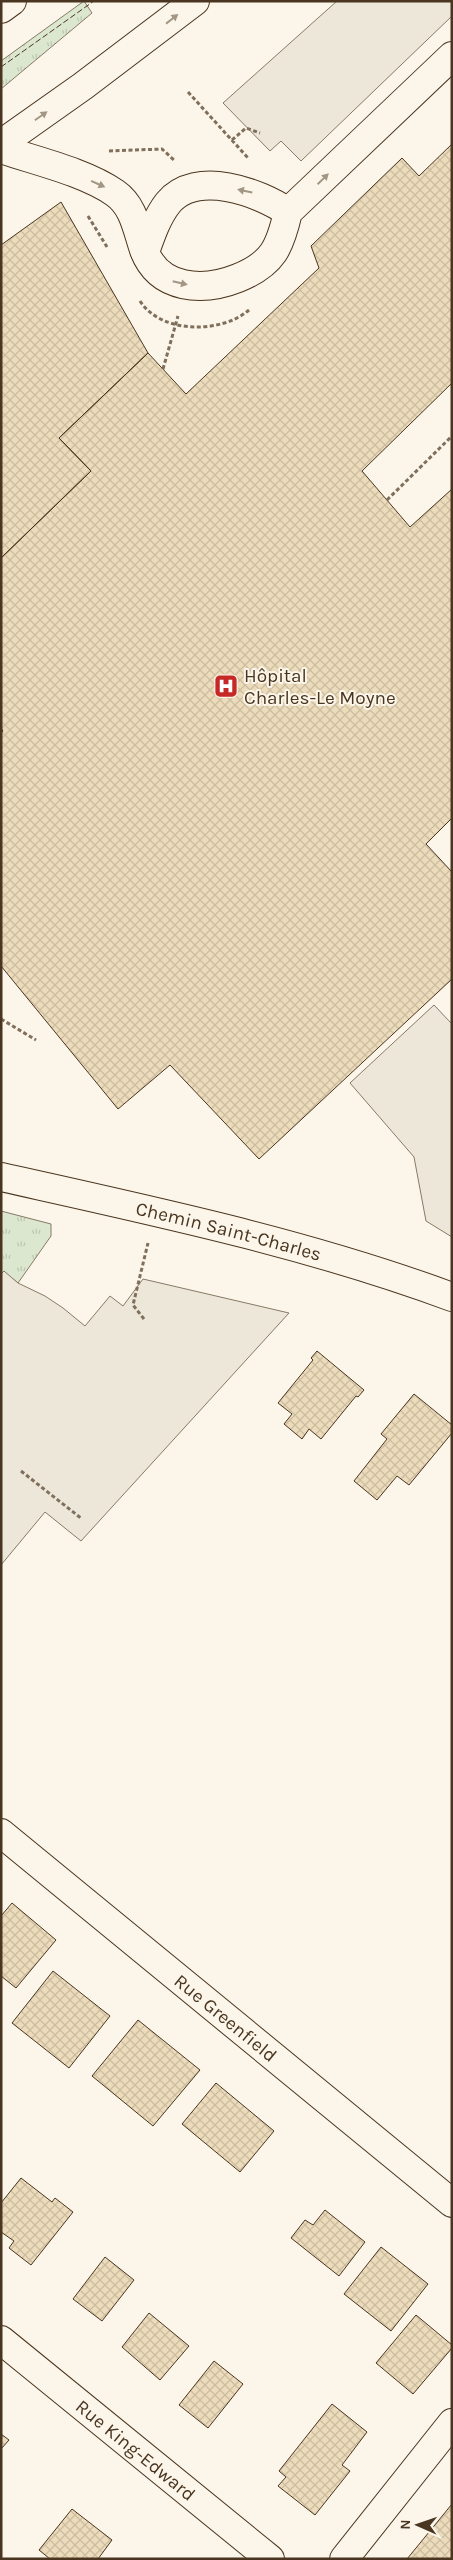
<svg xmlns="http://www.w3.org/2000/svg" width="453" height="2560" viewBox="0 0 453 2560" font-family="Karla,sans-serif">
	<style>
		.grass { fill: url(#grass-tufts); stroke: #887966 }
		.parking { fill: #ede7d9; stroke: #887966 }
		.building { fill: url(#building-cross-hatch); stroke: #4a3520 }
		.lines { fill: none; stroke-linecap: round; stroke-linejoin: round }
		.minor-casing { stroke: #4a3520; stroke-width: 30 }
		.major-casing { stroke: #4a3520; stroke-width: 30 }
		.path { stroke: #7f6f5c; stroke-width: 3; stroke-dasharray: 4 2.5; stroke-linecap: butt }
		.minor { stroke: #fbf6e9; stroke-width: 28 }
		.major { stroke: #fbf6e9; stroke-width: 28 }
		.fence { stroke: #4a3520; stroke-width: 1; stroke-dasharray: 6 2.5; stroke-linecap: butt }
		.oneway { fill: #a29684 }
		.labels { text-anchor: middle; stroke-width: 4; stroke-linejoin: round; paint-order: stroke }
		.poi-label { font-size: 19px; fill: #4a3520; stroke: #fbf6e9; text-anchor: start }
		.street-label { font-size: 19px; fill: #4a3520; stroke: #fbf6e9 }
	</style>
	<defs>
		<pattern id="grass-tufts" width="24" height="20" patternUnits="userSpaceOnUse" patternTransform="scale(1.25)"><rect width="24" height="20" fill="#dce7d0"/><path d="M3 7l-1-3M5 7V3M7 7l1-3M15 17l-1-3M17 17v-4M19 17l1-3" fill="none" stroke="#bec7b2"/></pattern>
		<pattern id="building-cross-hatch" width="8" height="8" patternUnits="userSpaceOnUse" patternTransform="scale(1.25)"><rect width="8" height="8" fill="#ecdcbc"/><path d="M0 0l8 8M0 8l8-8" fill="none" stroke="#ccbda1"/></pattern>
	</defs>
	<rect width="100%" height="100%" fill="#fbf6e9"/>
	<path class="grass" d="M84,1L92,13L1,89V61Z
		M1,1211L51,1224V1236L18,1283L4,1272L1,1274Z"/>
	<path class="parking" d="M337,1H452V16L301,161L281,141L270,151L223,103Z
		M434,1005L452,1024V1237L426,1221L414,1157L350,1083Z
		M4,1271L18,1283L45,1296L63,1308L85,1326L110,1296L123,1306L143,1279L289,1313L81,1541L45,1512L1,1565V1274Z"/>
	<path class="building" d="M452,144V383L362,471L410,527L452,489V818L426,844L452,872V979L259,1159L170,1065L118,1109L1,966V733L3,731L1,728V558L91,471L59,438L148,353L186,394L319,268L311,246L402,158L419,176Z
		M61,202L148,353L59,438L91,471L1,558V245Z
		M317,1351L364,1390L358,1397L356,1396L321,1439L309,1429L302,1439L284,1424L292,1414L278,1403L313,1360L311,1358Z
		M414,1394L452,1425V1433L409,1485L397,1476L377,1500L354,1481L387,1439L381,1434Z
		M12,1903L56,1940L16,1988L1,1976V1916Z
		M53,1971L110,2016L69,2068L12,2023Z
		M138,2020L200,2070L153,2126L92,2076Z
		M216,2083L274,2131L240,2172L182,2124Z
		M21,2178L52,2202L55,2198L73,2212L31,2265L9,2248L14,2241L1,2232V2203Z
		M325,2210L365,2242L339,2276L291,2238L305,2220L313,2225Z
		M381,2247L428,2284L391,2331L344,2294Z
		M105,2257L134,2280L102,2321L73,2299Z
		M149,2313L189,2346L160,2380L122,2347Z
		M416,2315L452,2345V2348L413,2394L376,2363Z
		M214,2361L243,2384L208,2428L179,2405Z
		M332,2404L367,2432L342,2465L350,2471L315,2515L278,2486L286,2477L279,2471Z
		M1,2434L9,2440L1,2449Z
		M452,2504V2559H407Z
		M72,2509L112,2540L98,2559H50L39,2550Z"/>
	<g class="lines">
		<g class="minor-casing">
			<g id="minor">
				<path d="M1,149C36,161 85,172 115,193C134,206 137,230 144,250C159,290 203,292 238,278C273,264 280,247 288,212L452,56"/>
				<path d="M145,252C151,235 157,217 168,203C196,169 259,192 288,212"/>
				<path id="s1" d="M1,1177C153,1211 306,1243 452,1297"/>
				<path id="s2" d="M1,1833L452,2203"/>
				<path id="s3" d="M1,2340L270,2559"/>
				<path d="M344,2559L452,2423"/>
			</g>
		</g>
		<g class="major-casing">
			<path id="major" d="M1,9L12,1
				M1,144L83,86L195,1"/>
		</g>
		<path class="path" d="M188,92L249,159
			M232,140L246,128L260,133
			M109,151L162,149L174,160
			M88,216L107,247
			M140,301C161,334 221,334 249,310
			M163,369L178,316
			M387,500L452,436
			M1,1019L36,1040
			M144,1319L133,1305L148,1243
			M21,1471L82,1519"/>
		<use href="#minor" class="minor"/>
		<use href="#major" class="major"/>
		<path class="fence" d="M1,67L94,1"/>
	</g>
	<defs><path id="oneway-solid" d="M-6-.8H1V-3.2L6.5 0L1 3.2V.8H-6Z" transform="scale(1.25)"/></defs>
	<g class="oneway">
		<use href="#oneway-solid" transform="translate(172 19) rotate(-38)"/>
		<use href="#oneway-solid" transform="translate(41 116) rotate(-35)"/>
		<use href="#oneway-solid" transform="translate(323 179) rotate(-44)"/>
		<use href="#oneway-solid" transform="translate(98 184) rotate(24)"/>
		<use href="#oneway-solid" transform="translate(245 191) rotate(-168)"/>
		<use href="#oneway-solid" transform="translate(180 283) rotate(13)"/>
	</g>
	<defs>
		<g id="hospital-square" transform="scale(1.25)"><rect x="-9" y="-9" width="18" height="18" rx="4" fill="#c62828" stroke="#fbf6e9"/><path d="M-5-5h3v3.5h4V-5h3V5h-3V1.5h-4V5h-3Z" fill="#fff"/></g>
	</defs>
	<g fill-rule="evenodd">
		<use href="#hospital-square" x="226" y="686"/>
	</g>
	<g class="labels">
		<g class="poi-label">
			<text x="244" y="682">Hôpital<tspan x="244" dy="22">Charles-Le Moyne</tspan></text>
		</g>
		<g class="street-label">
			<text dy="7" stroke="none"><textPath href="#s1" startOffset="234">Chemin Saint-Charles</textPath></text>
			<text dy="7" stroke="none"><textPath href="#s2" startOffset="291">Rue Greenfield</textPath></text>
			<text dy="7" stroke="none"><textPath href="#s3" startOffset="174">Rue King-Edward</textPath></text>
		</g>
	</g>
	<rect width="453" height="2560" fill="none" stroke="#4a3520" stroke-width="5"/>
	<g transform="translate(418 2525) rotate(272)" stroke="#fbf6e9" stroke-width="4" paint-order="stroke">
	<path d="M0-4L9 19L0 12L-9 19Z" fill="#4a3520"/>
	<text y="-8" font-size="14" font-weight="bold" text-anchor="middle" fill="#4a3520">N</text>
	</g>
</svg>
